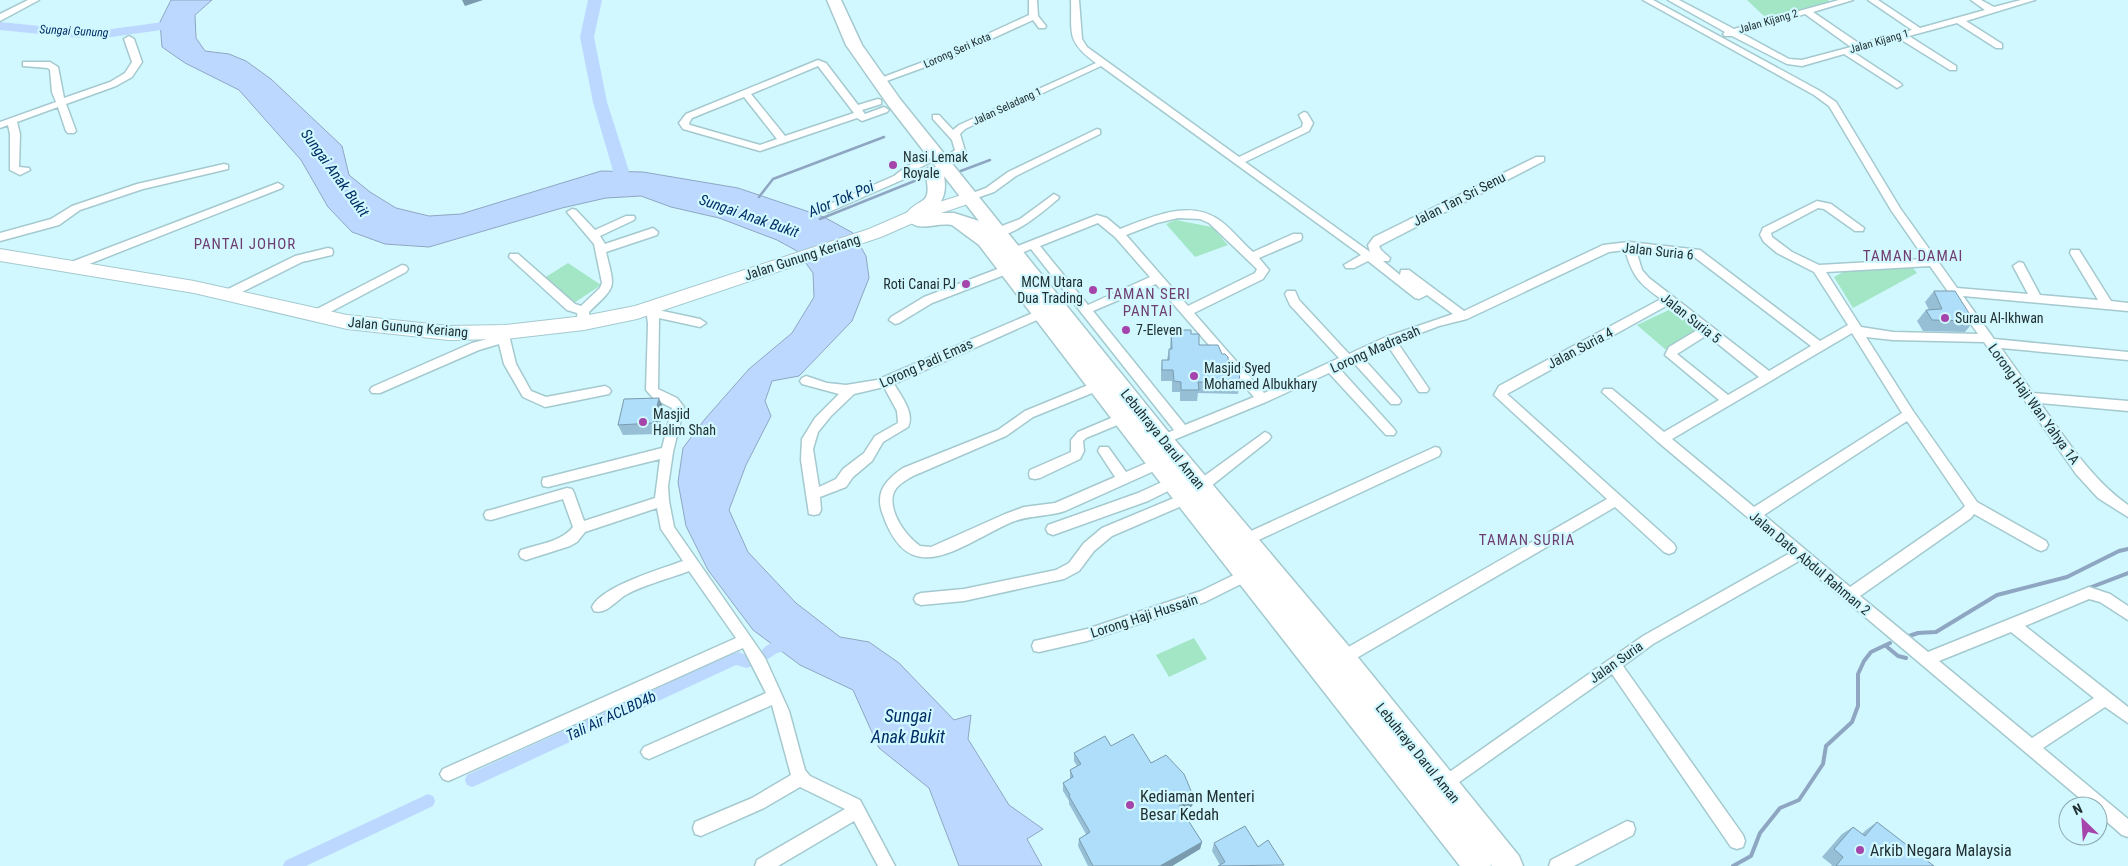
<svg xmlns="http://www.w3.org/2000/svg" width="2128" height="866" viewBox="0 0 2128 866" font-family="'Roboto Condensed',sans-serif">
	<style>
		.green { fill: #a2e6c6 }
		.water { fill: #bcd8ff; stroke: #8ea6c2 }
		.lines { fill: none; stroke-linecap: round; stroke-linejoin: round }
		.stream-far1 { stroke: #8ea6c2; stroke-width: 2.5 }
		.stream { stroke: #8ea6c2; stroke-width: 4 }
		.canal { fill: #bcd8ff; fill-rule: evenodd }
		.river { fill: #bcd8ff; fill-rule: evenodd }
		.minor-casing { stroke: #a4c9cf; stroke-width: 3 }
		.primary-casing { stroke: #a4c9cf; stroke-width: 2 }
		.trunk-casing { stroke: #a4c9cf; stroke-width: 3 }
		.minor { fill: #fff; fill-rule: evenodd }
		.primary { fill: #fff; fill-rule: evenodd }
		.trunk { fill: #fff; fill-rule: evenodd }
		.wall { fill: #96bfd6 }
		.shaded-wall { fill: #7a9bae }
		.building { fill: #aedef9; stroke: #7a9bae }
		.poi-dot { fill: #a544ab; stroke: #d2f8ff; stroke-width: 2 }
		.labels { text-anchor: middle; stroke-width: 4.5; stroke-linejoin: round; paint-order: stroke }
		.far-street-label { font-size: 11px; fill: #213032; stroke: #d2f8ff }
		.far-water-label { font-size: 12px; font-style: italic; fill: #012f65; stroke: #d2f8ff }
		.poi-label { font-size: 14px; fill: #213032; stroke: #d2f8ff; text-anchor: start }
		.street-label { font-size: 14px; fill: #213032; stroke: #d2f8ff }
		.water-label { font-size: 15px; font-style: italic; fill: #012f65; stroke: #d2f8ff }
		.neighbourhood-label { font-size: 15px; letter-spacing: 1px; fill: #6d3d70; stroke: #d2f8ff }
		.near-poi-label { font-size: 16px; fill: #213032; stroke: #d2f8ff; text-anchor: start }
		.near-water-label { font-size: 18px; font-style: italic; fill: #012f65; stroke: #d2f8ff }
	</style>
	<rect width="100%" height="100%" fill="#d2f8ff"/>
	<path class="green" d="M1747,0H1828L1832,3L1767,19Z
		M1176,220L1212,227L1228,245L1195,257L1166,224Z
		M568,263L601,285L571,305L538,282Z
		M1913,268L1917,273L1853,308L1834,277L1845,271Z
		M1671,309L1701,333L1666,350L1637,325Z
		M1194,638L1207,659L1169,677L1156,655Z"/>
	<path class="water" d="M171,0H212L195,15L196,38L205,51L229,54L246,61L271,79L342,146L349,175L370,192L396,208L429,216L461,214L601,171L643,172L738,188L824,217L853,233L866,256L869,278L852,321L799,376L772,381L765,401L771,416L746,465L729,510L748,552L796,603L840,637L869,642L899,663L954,720L971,715L968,739L1009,805L1043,829L1027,839L1042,866H959L929,788L879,748L853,690L800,665L753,630L708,570L686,526L678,482L683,448L705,419L749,369L792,333L814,297L813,273L797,251L777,240L719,218L671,207L641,196L606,198L562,208L429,247L385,244L352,232L328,207L301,160L239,90L185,63L162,47L160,22Z"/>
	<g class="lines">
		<path class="stream-far1" d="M958,172L990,160
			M759,197L773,179L884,137
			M820,219L922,178"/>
		<path class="stream" d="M2089,588L2128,573
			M1906,637L1918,633L1936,632L1997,595L2067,577L2119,551L2128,549
			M1886,646L1898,656L1906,658
			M1733,866L1751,856L1760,833L1780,808L1799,800L1823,764L1826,746L1852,722L1858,706V674L1864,661L1871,652L1890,643"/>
		<path class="canal" d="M790,638L795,640L796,644L795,648L777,653L765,661L760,659L759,655C765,642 778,641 790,638Z
			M739,652L748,656L752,654L757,656L759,660L757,664L747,668L736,665L477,785L472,787L467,785L465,780L467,775L729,655Z
			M428,794L433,796L435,801L433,806L306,866H283L285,861Z"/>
		<path class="river" d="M588,0H602L594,37L607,102L629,171L619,188H609L606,184L613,171L593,102L580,37Z
			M178,20L183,21L185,24L183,27L104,38H80L0,30V22L80,30H104Z"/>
		<g class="minor-casing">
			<path id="minor" d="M28,0H39L0,21V14Z
				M1029,0H1037L1038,16L1046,26L1045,28H1039L1033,20L950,58L881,83L878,84L873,81L944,54L1029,15Z
				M1071,0H1079L1082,39L1087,47L1239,157L1302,127L1303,123L1299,115L1304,112L1307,113L1313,123L1309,131L1245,162L1370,252L1368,245L1374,237L1536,157H1544V161L1379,246L1381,250L1390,258L1389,261H1383L1400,275L1401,270H1409L1464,311L1603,245L1629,242L1700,250L1820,341L1848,325L1814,272L1777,253L1764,242L1760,235L1763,228L1817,201L1831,204L1864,228L1863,231H1855L1824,209L1818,208L1771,233L1772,237L1792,252L1819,265L1925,259L1891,210L1829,106L1814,95L1643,0H1653L1820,91L1836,102L1900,208L1957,288L2028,294L2013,266L2019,262L2023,263L2040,295L2098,300L2070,253L2071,250H2079L2111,301L2128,303V311L1963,296L1994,339L2128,352V360L2001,348L2033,393L2128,401V411L2040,403C2067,440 2090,478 2128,505V517L2098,498L2076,474L1984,342L1893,340L1866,337L1913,411L1977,502L2046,541L2048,545L2046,549L2041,551L2036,549L1974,514L1971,518L1860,596L1928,652L2089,587L2110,594L2128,606V620L2100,602L2089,599L2025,626L2128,707V723L2105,707L2043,748L2128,819V837L2122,835L2098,814V806H2089L1799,561L1653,644L1623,666L1743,835L1745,841L1743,847L1737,849L1731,847L1612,674L1448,790L1443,793L1438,790L1435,785L1438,780L1643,636L1790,553L1658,442L1602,392L1604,389H1612L1664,432L1719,400L1665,355L1669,347L1699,329L1668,305L1507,394L1674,544L1676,548L1674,552L1669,554L1664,552L1615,507L1348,663L1343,664L1338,663L1336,658L1338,653L1607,499L1494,395L1499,386L1661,299C1638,282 1633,277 1625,250L1609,252L1467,319L1439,326L1397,342L1427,386L1429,389L1427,392H1419L1388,346L1363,358L1399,398L1401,401L1399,404H1391L1353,362L1339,368L1394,429L1396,432L1394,435H1386L1329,373L1266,402L1166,443H1158L1156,440L1158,437L1174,430L1031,249L1014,256L1009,252L1010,249L1097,215L1107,218L1120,229C1149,218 1187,200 1216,218C1230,226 1241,242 1253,252L1293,234H1301L1302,237L1301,240L1259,258L1269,270L1263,279L1194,313L1264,393L1339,358L1290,305L1285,294L1287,291H1295L1299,300L1349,354L1386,337L1453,314L1427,295L1419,299L1415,298L1368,261L1354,268H1346L1344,265L1361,255L1101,66L965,129L960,134L965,151L964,153L948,165H940V161L955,150L952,140L933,119V115H939L953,130L959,125L1096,63C1066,41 1072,34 1071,0ZM1178,218L1200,219L1209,223L1257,269L1255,273L1188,306L1126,235L1157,223ZM1098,223L1115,237L1150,277L1088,305L1040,246ZM1636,250L1693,256L1811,346L1769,371L1649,278L1642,270ZM1930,266L1978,334L1893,332L1861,327L1826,272ZM1156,284L1254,397L1185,425L1093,311ZM1852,333L1902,413L1754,507L1672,439ZM1707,335L1759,377L1728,395L1677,354ZM1907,421L1965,506L1961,510L1850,587L1764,515ZM2011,632L2094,698L2032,738L1939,661Z
				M1668,0H1679L1734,29L1839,0H1853L1813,12L1860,44L1912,30L1868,0H1878L1920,28L1985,10L1971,0H1981L1994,7L2021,0H2035L1966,21L2002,44V48H1996L1957,23L1909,36L1956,66V70H1950L1900,39L1853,52L1900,83L1902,85L1897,88L1844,54L1802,66L1787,64L1732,36H1725L1723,34L1725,32ZM1805,14L1851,47L1802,60L1789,59L1741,33Z
				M129,36L134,39L142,62L132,77L116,86L66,104L76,131L74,133H68L66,131L58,107L17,122L20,134L19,167L29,168L30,170L20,175L10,170V134L8,125L0,128V122L56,102L52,92L50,70L48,68L23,66V62H50L58,67L64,98L110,82L125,73L132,62L124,39Z
				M818,60L826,63L858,105L878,99L881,100V104L862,110L865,114L884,107L889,110L887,112L862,121L857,118L760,151L683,129L679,123L686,114ZM818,66L854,113L785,136L751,94ZM744,97L777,139L760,145L690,125L689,123L692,118Z
				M1097,129L1100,130V134L1016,176L994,192L971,200L966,197L967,195L986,188L1008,172Z
				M926,159L931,162L915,170L902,180L831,211L827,212L822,209L823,207L894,176L907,166Z
				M224,164L228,165V169L143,189L80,210L59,225L0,241V233L51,219L72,206L137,184Z
				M278,183L283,186L282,188L74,270H66L64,267L66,264Z
				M1054,194L1059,197L1058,199C1045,210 1012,239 994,235L993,232L994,229L1020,219Z
				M572,209L576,210L595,230L626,216H634L635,218L634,220L600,236L605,244L653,228L658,232L657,235L606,252C615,290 617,285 589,312L590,323L584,327L578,323L577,313L567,310L509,257L510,254H518L575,304L581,306L600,288L602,283L594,244L567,212Z
				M328,248L332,249L333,252L332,255L302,262L232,297H224L222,294L224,291L295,256Z
				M402,265L406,266L408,269L406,272L319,318H311L309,315L311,312Z
				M1008,265L1014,269L1012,272L932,303L899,323L895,324L889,320L891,317L924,297Z
				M652,303L656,304L658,310L700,319L706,323L700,327L659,318L658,389L677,398L684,407L673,452L668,486L669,501L674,527L765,658L789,711L805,770L810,776L860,800L895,866H878L854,821L778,866H755L757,860L845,809L800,787L764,808L701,836L695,834L693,828L695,822L752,798L791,775L772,705L649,759L644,757L641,752L644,747L766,693L743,648L453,779L448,781L443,779L440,774L443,769L736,638L689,571C671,578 640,586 624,596C615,602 605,615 594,611L592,607C602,586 661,569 683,561L661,529L657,508L585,532L577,542L570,546L526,560L521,558L519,554L521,550C539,544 561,542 573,527L563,499L491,520L486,519L484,515L486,511L491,510L567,488L572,489L574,493L584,521L655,498L660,459L548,487L543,486L542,482L543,478L548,477L662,448L672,408L654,399L646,390L648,324L646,307Z
				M1042,309L1048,313L1046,316L894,384C901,396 915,413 908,427L883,442L872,461L853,477L846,487L820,497L821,510L819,514L814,515L809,514L801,460L802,439L815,418L839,394L802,384L800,381L802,378L806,376L827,383L846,385L877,380ZM884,387L897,411L898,423L875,436L864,453L843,469L836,479L819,487L813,449L818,432L831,416L854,394Z
				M505,328L511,332L510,339L516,364L531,391L546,397L605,386L609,388L611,391L609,394L545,407L523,397L504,364L499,344L479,350L380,393H372L370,390L372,387L472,343L499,336L501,329Z
				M1098,381L1102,383L1104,386L1102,389L1033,417L1006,436L913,476C906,480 895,486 893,495C889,513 906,536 920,546L931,547L1005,514L1024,507L1055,503L1115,477L1098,451L1100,447H1108L1126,472L1158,458L1163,459L1164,463L1163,467L1065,511C1047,517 1029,515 1012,522C961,544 909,594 882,512C875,491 887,479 903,468L998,430L1025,411Z
				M1123,413L1127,415L1129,418L1127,421L1086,438L1083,441L1084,451L1080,459L1040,478L1035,479L1030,478L1029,474L1030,470L1071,452V440L1078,432Z
				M1265,432L1269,434L1271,437L1269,440L1206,490L1201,491L1196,490L1195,486L1196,482Z
				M1435,447L1439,448L1441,452L1439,456L1250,544L1245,546L1240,544L1238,540L1240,536Z
				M1173,477L1178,478L1179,482L1178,486L1148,501L1053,535L1048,533L1046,529L1048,525L1138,493Z
				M1186,493L1191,494L1193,498L1191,502L1112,536L1094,551L1079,571L1064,579L964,601L921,605L916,603L914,599L916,595L921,593L964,589L1056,570L1069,563L1084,543L1102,528Z
				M1246,569L1251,571L1253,575L1251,579L1205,602L1087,641L1039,652L1034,651L1032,646L1034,641L1039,640L1087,629L1201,591Z
				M1627,821L1633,823L1635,829L1633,835L1574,866H1549L1551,860Z"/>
		</g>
		<g class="primary-casing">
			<path id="primary" d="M971,192L977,193L979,197L977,201L920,220L881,237L637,319L584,330L505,339L449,340L347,329L194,293L0,261V249L194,281L347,315L449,326L505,325L584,316L635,306L869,229L908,212Z"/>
		</g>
		<g class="trunk-casing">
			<path id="trunk" d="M827,0H841L862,45L900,99L1170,434L1352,650L1519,856L1523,866H1492L1490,864L1491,866H1460L1153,473L979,245L952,225C932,222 917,235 905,216C918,195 934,210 925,172L928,168L936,167L888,105L846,45ZM944,176L979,221L954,213H931C943,203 947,192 944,176Z"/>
		</g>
		<use href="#minor" class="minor"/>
		<use href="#primary" class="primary"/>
		<use href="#trunk" class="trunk"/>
	</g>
	<path class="wall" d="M1934,291L1974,321L1965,332L1923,331L1917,321L1926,310H1929L1925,302Z
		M1171,330L1191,334L1199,345L1229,370L1240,383L1238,394L1198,393L1197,401H1180V392H1172V381H1161V371L1162,360H1167L1169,349H1170Z
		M664,409L658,434L623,435L618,425Z
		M1111,746L1151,763L1194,798L1192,806L1183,812L1202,842L1200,849L1172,866H1088L1078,846L1079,839L1086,834L1069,804V801L1063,791V783L1070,779V770L1077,766L1074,761V753Z
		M1877,822L1934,866H1831L1832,865L1822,857L1842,834L1853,827L1862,834L1866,830Z
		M1214,843L1258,847L1220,865L1212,851Z"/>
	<path class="shaded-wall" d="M462,0H483L465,6Z
		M659,398L664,409L658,434L653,423Z
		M1194,798L1192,806L1178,815L1179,806Z
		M1202,842L1200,849L1172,866H1160Z"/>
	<path class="building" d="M1934,291H1955L1974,321L1932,320L1926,310L1942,309Z
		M1171,330H1191V334H1199V345H1218L1222,354H1225L1228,357L1229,370H1239L1240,383L1198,382L1199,390H1181V382L1174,381L1173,370H1162V360H1169V349H1172Z
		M659,398L653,423L618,425L624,399Z
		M1133,734L1151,763L1166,755L1184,774L1194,798L1179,806L1202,842L1160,866H1093L1079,839L1090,832L1069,796L1070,795L1063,783L1073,777L1070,770L1081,764L1074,753L1105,736L1111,746Z
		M1877,822L1934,866H1836L1843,857L1834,849L1853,827L1865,836Z
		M1245,826L1258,847L1268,840L1284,865L1218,866L1225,862L1214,843Z"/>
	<g class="poi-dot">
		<circle cx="893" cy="165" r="5"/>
		<circle cx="966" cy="284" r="5"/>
		<circle cx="1093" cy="290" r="5"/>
		<circle cx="1945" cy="318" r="5"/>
		<circle cx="1126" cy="330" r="5"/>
		<circle cx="1194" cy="376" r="5"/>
		<circle cx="643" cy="422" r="5"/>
		<circle cx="1130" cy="805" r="5"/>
		<circle cx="1860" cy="850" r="5"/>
	</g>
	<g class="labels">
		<g class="far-street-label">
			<text transform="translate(1768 21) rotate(-16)" y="4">Jalan Kijang 2</text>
			<text transform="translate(1879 41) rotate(-16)" y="4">Jalan Kijang 1</text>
			<text transform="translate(957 50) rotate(-24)" y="4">Lorong Seri Kota</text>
			<text transform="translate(1007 106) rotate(-25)" y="4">Jalan Seladang 1</text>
		</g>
		<g class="far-water-label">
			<text transform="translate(74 31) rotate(3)" y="4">Sungai Gunung</text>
		</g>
		<g class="poi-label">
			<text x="903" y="162">Nasi Lemak<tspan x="903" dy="16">Royale</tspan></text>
			<text x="1083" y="287" text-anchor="end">MCM Utara<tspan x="1083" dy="16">Dua Trading</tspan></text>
			<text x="956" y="289" text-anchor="end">Roti Canai PJ</text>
			<text x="1955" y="323">Surau Al-Ikhwan</text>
			<text x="1136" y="335">7-Eleven</text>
			<text x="1204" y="373">Masjid Syed<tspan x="1204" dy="16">Mohamed Albukhary</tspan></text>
			<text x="653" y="419">Masjid<tspan x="653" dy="16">Halim Shah</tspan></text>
		</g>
		<g class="street-label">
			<text transform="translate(1459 199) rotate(-27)" y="5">Jalan Tan Sri Senu</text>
			<text transform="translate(1658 251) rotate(6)" y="5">Jalan Suria 6</text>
			<text transform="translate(802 257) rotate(-18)" y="5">Jalan Gunung Keriang</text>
			<text transform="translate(1691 318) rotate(38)" y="5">Jalan Suria 5</text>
			<text transform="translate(408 327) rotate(5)" y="5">Jalan Gunung Keriang</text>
			<text transform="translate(1580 348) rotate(-28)" y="5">Jalan Suria 4</text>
			<text transform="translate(1375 349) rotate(-24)" y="5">Lorong Madrasah</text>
			<text transform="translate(926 363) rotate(-24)" y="5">Lorong Padi Emas</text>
			<text transform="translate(2034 404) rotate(54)" y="5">Lorong Haji Wan Yahya 1A</text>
			<text transform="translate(1163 439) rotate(51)" y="5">Lebuhraya Darul Aman</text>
			<text transform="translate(1810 563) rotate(40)" y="5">Jalan Dato Abdul Rahman 2</text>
			<text transform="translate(1144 616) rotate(-18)" y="5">Lorong Haji Hussain</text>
			<text transform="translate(1616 662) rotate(-35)" y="5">Jalan Suria</text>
			<text transform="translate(1418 753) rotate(51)" y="5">Lebuhraya Darul Aman</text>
		</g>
		<g class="water-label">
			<text transform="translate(335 173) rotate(54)" y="5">Sungai Anak Bukit</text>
			<text transform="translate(841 199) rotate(-23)" y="5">Alor Tok Poi</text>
			<text transform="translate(749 216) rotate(19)" y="5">Sungai Anak Bukit</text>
			<text transform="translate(611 716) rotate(-25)" y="5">Tali Air ACLBD4b</text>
		</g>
		<g class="neighbourhood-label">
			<text x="245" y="249">PANTAI JOHOR</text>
			<text x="1913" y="261">TAMAN DAMAI</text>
			<text x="1148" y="299">TAMAN SERI<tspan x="1148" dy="17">PANTAI</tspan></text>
			<text x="1527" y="545">TAMAN SURIA</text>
		</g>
		<g class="near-poi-label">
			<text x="1140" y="802">Kediaman Menteri<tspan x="1140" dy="18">Besar Kedah</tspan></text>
			<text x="1870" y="856">Arkib Negara Malaysia</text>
		</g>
		<g class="near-water-label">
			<text x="908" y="722">Sungai<tspan x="908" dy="21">Anak Bukit</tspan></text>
		</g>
	</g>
	<g transform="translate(2083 821) rotate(335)"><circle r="24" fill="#d2f8ff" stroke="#8ba8ad"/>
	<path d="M0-4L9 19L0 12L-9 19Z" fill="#a544ab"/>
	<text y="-8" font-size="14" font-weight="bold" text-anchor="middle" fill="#213032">N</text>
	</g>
</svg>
